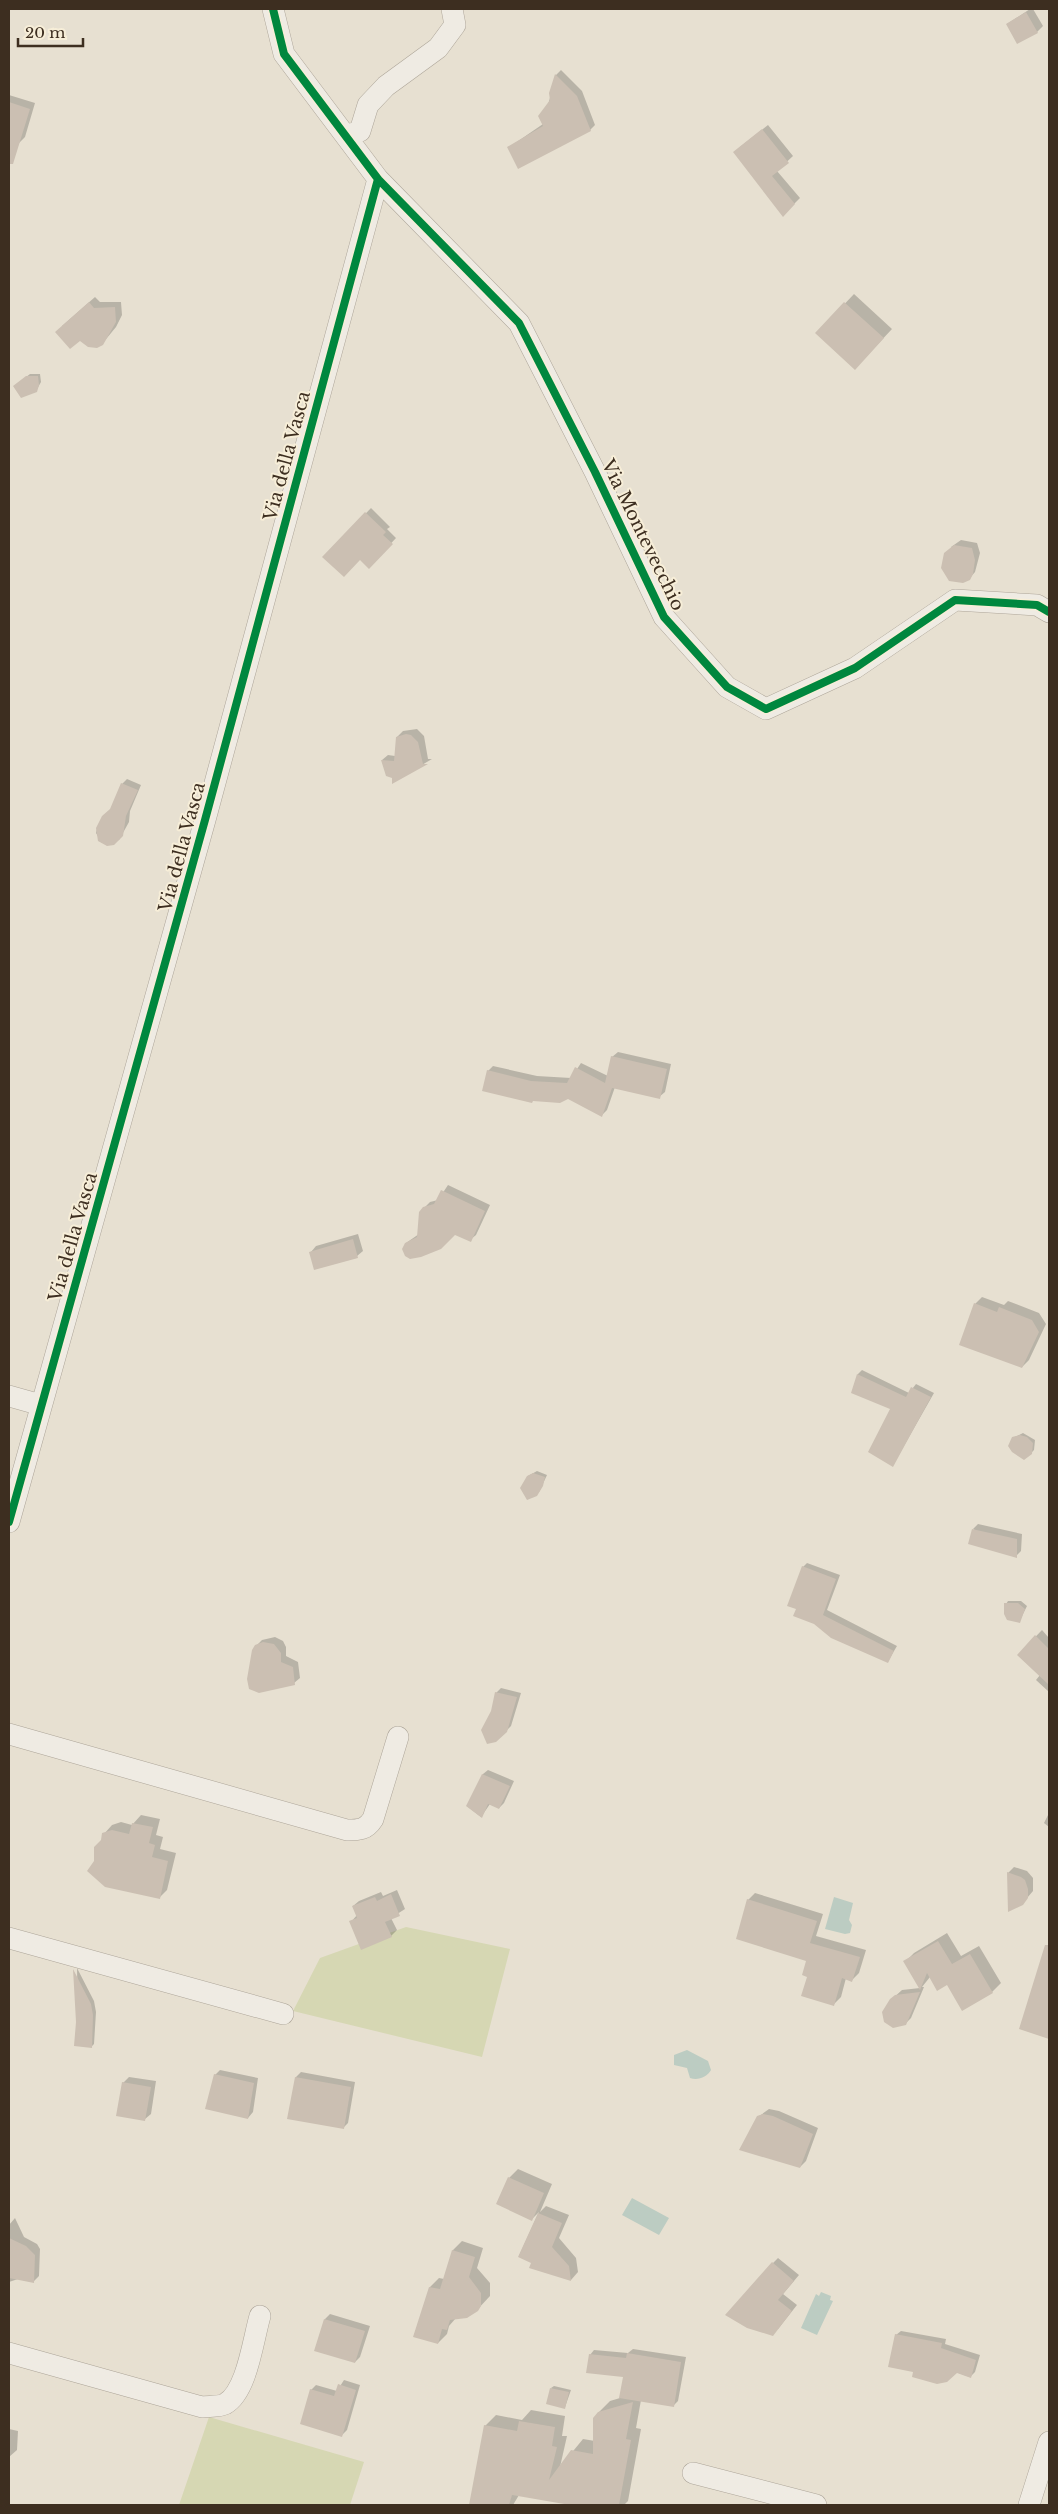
<svg xmlns="http://www.w3.org/2000/svg" width="1058" height="2514" viewBox="0 0 1058 2514" font-family="'Libre Baskerville',serif">
	<style>
		.green { fill: #d6d7b3 }
		.water { fill: #bcccc2 }
		.shadow { fill: #0003 }
		.building { fill: #cbbfb2 }
		.lines { fill: none; stroke-linecap: round; stroke-linejoin: round }
		.minor-casing { stroke: #ada599; stroke-width: 22 }
		.minor { stroke: #efebe3; stroke-width: 21 }
		.cycleway-casing { stroke: #f7eed8; stroke-width: 11 }
		.cycleway { stroke: #00873e; stroke-width: 8 }
		.labels { text-anchor: middle; stroke-width: 4; stroke-linejoin: round; paint-order: stroke }
		.street-label { font-size: 18px; fill: #3d2e20; stroke: #f7eed8 }
	</style>
	<rect width="100%" height="100%" fill="#e7e0d1"/>
	<path class="green" d="M406,1927L510,1949L482,2057L293,2011L320,1958Z
		M209,2417L364,2462L350,2505H179Z"/>
	<path class="water" d="M834,1897L853,1903L849,1920L852,1925L850,1933L845,1934L825,1929Z
		M687,2050L708,2061L711,2070C707,2077 698,2081 690,2078L687,2068L674,2065V2055Z
		M632,2198L669,2218L659,2235L622,2215Z
		M821,2292L831,2296L830,2300L833,2301L817,2335L801,2328L816,2294L819,2296Z"/>
	<path class="shadow" d="M1030,9H1033L1043,26L1037,32L1007,24Z
		M561,70L582,91L595,125L590,130L508,148L543,124L556,75Z
		M9,95L35,103L25,137L19,143L9,140Z
		M768,125L793,156L777,171L800,198L783,215L740,147Z
		M854,294L892,329L864,359L817,333Z
		M95,297L100,302H121L122,315L116,327L102,344L62,326Z
		M30,374H40L41,382L36,391L17,384Z
		M371,508L390,527L387,529L396,538L369,567L360,559L324,557Z
		M961,540L977,543L980,553L975,572L969,579L951,547Z
		M417,729L424,736L428,759H432L393,782L394,778L382,760L388,755L395,756L397,737L403,731Z
		M127,779L141,785L130,811L129,822L119,840L102,843L96,833L97,829L111,809L122,784Z
		M618,1052L671,1064L665,1092L659,1097L615,1087L607,1110L602,1115L568,1098L488,1071L493,1066L537,1076L571,1078L581,1063L608,1076L612,1057Z
		M448,1185L490,1205L476,1235L470,1240L455,1233L406,1243L419,1234L424,1208L430,1202L438,1200Z
		M358,1234L363,1251L357,1256L311,1252L316,1246Z
		M982,1297L1004,1305L1008,1301L1039,1313L1046,1324L1029,1360L1022,1367L975,1304Z
		M862,1370L909,1393L916,1384L934,1393L893,1465L892,1409L852,1392L858,1374Z
		M1023,1433L1035,1440L1034,1450L1031,1453L1013,1438Z
		M537,1471L547,1475L539,1492L528,1476Z
		M978,1524L1022,1534L1021,1551L1016,1556L973,1529Z
		M807,1563L840,1575L827,1610L897,1646L888,1661L797,1608L803,1567Z
		M1008,1601H1021L1027,1606L1019,1622L1006,1604Z
		M1042,1630L1049,1638V1692L1036,1680L1040,1675L1018,1655Z
		M275,1637L283,1641L286,1647V1656L298,1662L300,1678L294,1683L256,1646L262,1640Z
		M501,1688L521,1693L511,1726L496,1741L492,1712L496,1693Z
		M488,1770L514,1781L504,1803L499,1808L490,1804L481,1817L467,1806L483,1774Z
		M1049,1813V1827L1044,1823Z
		M141,1815L160,1819L156,1835L163,1837L160,1849L176,1853L167,1890L159,1898L95,1861L104,1834L112,1825L121,1822L132,1825Z
		M1014,1867L1027,1871L1033,1878V1891L1022,1904L1008,1873Z
		M397,1890L405,1909L391,1918L397,1930L391,1936L351,1922L357,1915L353,1906L359,1901L381,1892L383,1896Z
		M755,1893L823,1914L816,1936L866,1950L859,1973L852,1980L846,1978L841,1997L834,2004L808,1976V1961L748,1900Z
		M947,1933L961,1956L979,1946L1001,1983L992,1992L962,2009L947,1983L930,1977L922,1987H924L911,2018L905,2024L891,2000L902,1990L920,1988L905,1962L914,1953Z
		M1049,1955V2037L1020,2028Z
		M77,1968L94,2001L96,2012L94,2044L91,2047L78,2022Z
		M220,2070L258,2078L253,2112L248,2118L215,2075Z
		M301,2072L355,2082L348,2123L343,2128L289,2118L296,2077Z
		M129,2077L156,2081L151,2114L145,2119L123,2083Z
		M769,2109L779,2111L818,2128L806,2161L800,2167L758,2117Z
		M518,2169L552,2184L540,2212L546,2206L569,2215L559,2238L576,2258L578,2272L571,2280L519,2256L539,2212L532,2219L509,2178Z
		M15,2218L24,2237L37,2244L40,2249L39,2276L33,2282L18,2279L9,2282V2225Z
		M462,2241L483,2248L477,2268L490,2283V2296L477,2310L456,2318L449,2326L447,2334L438,2343L414,2336L430,2287L439,2278L444,2279L453,2250Z
		M778,2258L799,2275L783,2294L797,2305L778,2329L773,2263Z
		M330,2314L370,2326L360,2357L355,2362L315,2350L325,2319Z
		M901,2331L946,2339L945,2344L980,2355L975,2372L970,2377L956,2372L914,2371L896,2335Z
		M633,2349L686,2357L678,2401L674,2405L641,2400L636,2428L641,2429L628,2501L624,2505H577L519,2495L513,2505H479L471,2503L485,2426L496,2415L522,2420L531,2410L565,2416L562,2436H567L560,2467L583,2439L595,2441L599,2412L610,2401L620,2398L624,2376L590,2355L594,2350L628,2353Z
		M344,2380L360,2385L347,2430L342,2435L311,2390L316,2385L337,2391Z
		M554,2386L571,2390L565,2407L551,2388Z
		M9,2429L18,2431L17,2450L9,2457Z"/>
	<path class="building" d="M1026,12L1038,33L1017,44L1006,24Z
		M555,74L577,96L591,131L518,169L507,147L543,126L538,116L550,100L549,93Z
		M9,102L30,109L13,164H9Z
		M762,129L789,163L772,176L795,204L783,217L733,152Z
		M89,302L94,308L115,307L116,322L103,345L97,348L88,347L80,341L70,349L55,332Z
		M844,302L884,338L855,370L815,333Z
		M26,376H38L39,385L37,392L21,398L13,386Z
		M365,512L386,532L383,535L393,544L369,569L360,560L344,577L322,557Z
		M954,545L972,548L975,560L973,574L970,580L963,583L949,581L941,568L944,553Z
		M406,734L411,735L418,742L423,764H428L392,784V778L386,776L381,760L394,761L396,737Z
		M121,783L138,790L126,816L123,836L114,845L107,846L98,841L96,828L102,816L110,809Z
		M611,1056L667,1069L660,1099L612,1088L602,1117L568,1099L560,1103L533,1101L532,1103L482,1091L487,1070L531,1081L567,1083L575,1067L605,1083Z
		M441,1190L485,1211L471,1242L455,1235L441,1249L421,1257L410,1259L405,1256L402,1249L405,1243L417,1237L419,1212L423,1207L434,1204Z
		M353,1239L358,1258L314,1270L309,1252Z
		M974,1303L997,1312L999,1307L1032,1320L1039,1332L1022,1368L959,1345Z
		M857,1374L906,1397L911,1387L931,1397L893,1467L868,1452L890,1409L851,1393Z
		M1020,1435L1027,1437L1033,1443L1032,1454L1024,1460L1012,1452L1008,1446L1012,1437Z
		M533,1473L545,1477L543,1486L537,1496L527,1500L520,1488L527,1476Z
		M972,1529L1017,1539V1558L968,1544Z
		M802,1566L836,1579L823,1615L894,1651L888,1663L831,1638L814,1624L793,1616L796,1609L787,1606Z
		M1004,1603H1018L1025,1609L1020,1623L1007,1620L1004,1614Z
		M1035,1635L1049,1649V1685L1017,1655Z
		M263,1642L274,1644L281,1653V1662L293,1667L295,1685L259,1693L249,1689L247,1679L252,1650L255,1645Z
		M495,1692L517,1697L507,1732L496,1742L487,1744L481,1730L491,1711Z
		M482,1774L510,1786L499,1809L488,1804L482,1818L466,1806Z
		M132,1823L153,1827L149,1843L155,1845L152,1857L168,1861L160,1899L105,1887L87,1871L94,1861V1847L101,1840L102,1833L112,1830L129,1834Z
		M1007,1872L1021,1877L1025,1880L1028,1889V1898L1023,1905L1008,1912Z
		M391,1894L400,1916L385,1922L392,1937L361,1950L349,1921L357,1918L352,1906L375,1897L377,1901Z
		M747,1899L817,1921L810,1943L860,1957L852,1982L842,1978L834,2006L801,1996L807,1977L802,1975L806,1961L736,1939Z
		M938,1941L952,1964L970,1954L993,1993L962,2011L947,1985L937,1991L927,1973L920,1990L903,1961Z
		M1045,1945H1049V2039L1019,2029Z
		M73,1969L91,2004L93,2015L92,2048L74,2046L76,2022Z
		M920,1992L906,2025L893,2028L884,2022L882,2012L890,1999L895,1995Z
		M214,2074L254,2083L248,2119L205,2109Z
		M295,2077L351,2087L344,2129L287,2119Z
		M122,2082L151,2087L145,2121L116,2116Z
		M763,2114L773,2116L813,2134L800,2168L739,2150L757,2116Z
		M508,2177L544,2193L532,2221L496,2204Z
		M538,2213L562,2223L552,2247L569,2266L571,2281L529,2268L531,2263L518,2257Z
		M9,2238L26,2246L35,2255L34,2283L9,2278Z
		M452,2250L475,2257L469,2277L481,2293V2306L478,2311L467,2318L450,2320L447,2330L442,2329L438,2344L413,2337L429,2287L440,2289Z
		M772,2262L794,2281L778,2300L792,2311L773,2336L747,2328L725,2315Z
		M324,2319L365,2331L355,2363L314,2351Z
		M895,2334L942,2343L941,2348L976,2360L971,2378L957,2373L947,2382L937,2384L912,2377L913,2372L888,2367Z
		M627,2353L681,2362L674,2407L619,2398L623,2377L586,2373L589,2354L626,2358Z
		M338,2384L356,2390L342,2437L300,2424L310,2389L334,2396Z
		M550,2388L569,2392L565,2409L546,2404Z
		M633,2402L626,2439L631,2440L619,2505H570L512,2495L509,2505H469L484,2425L517,2431L519,2421L555,2427L552,2446L557,2447L549,2480L571,2450L593,2454V2418L598,2412Z"/>
	<g class="lines">
		<g class="minor-casing">
			<path id="minor" d="M273,9L284,54L378,179L519,323L595,472L664,617L727,687L766,709L855,668L955,600L1037,605L1049,612
				M346,136L360,131L368,105L386,86L438,48L455,25L452,9
				M9,1396L41,1405
				M9,1522L205,820L378,179
				M9,1734L347,1830C359,1830 366,1830 373,1819L398,1737
				M9,1938L283,2014
				M9,2353L202,2407C209,2406 219,2407 225,2404C247,2392 253,2340 260,2316
				M693,2473L816,2505
				M1029,2505L1049,2442"/>
		</g>
		<use href="#minor" class="minor"/>
		<g class="cycleway-casing">
			<path id="cycleway" d="M273,9L284,54L378,179L519,323L595,472L664,617L727,687L766,709L855,668L955,600L1037,605L1049,612
				M9,1522L205,820L378,179"/>
		</g>
		<use href="#cycleway" class="cycleway"/>
	</g>
	<g class="labels">
		<g class="street-label">
			<text transform="translate(287 456) rotate(-75)" y="6">Via della Vasca</text>
			<text transform="translate(643 535) rotate(64)" y="6">Via Montevecchio</text>
			<text transform="translate(182 847) rotate(-75)" y="6">Via della Vasca</text>
			<text transform="translate(73 1237) rotate(-74)" y="6">Via della Vasca</text>
		</g>
	</g>
	<rect width="1058" height="2514" fill="none" stroke="#3d2e20" stroke-width="20"/>
	<path d="M18 38v8h65v-8" fill="none" stroke="#3d2e20" stroke-width="2.5"/>
	<text x="25" y="38" font-size="15" fill="#3d2e20" stroke="#f7eed8" stroke-width="4" paint-order="stroke">20 m</text>
</svg>
